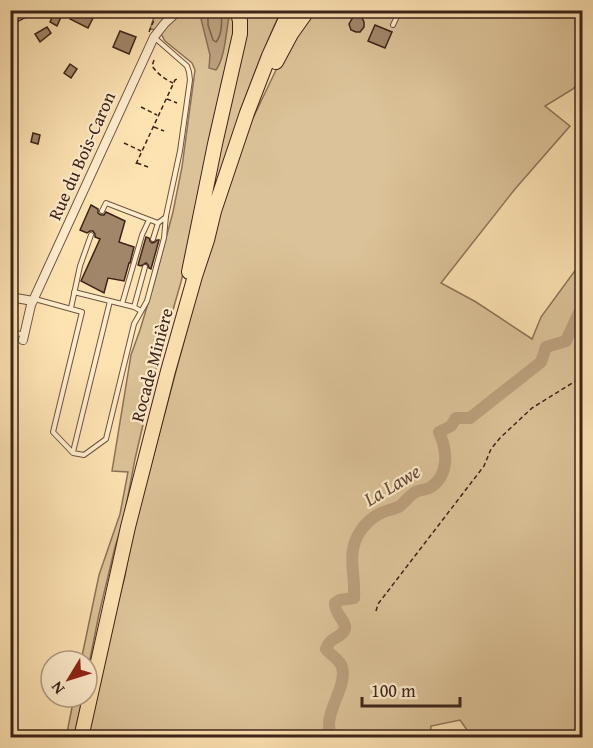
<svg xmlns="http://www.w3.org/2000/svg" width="593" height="748" viewBox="0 0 593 748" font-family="'Gentium Book Plus',serif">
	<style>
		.green { fill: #dcc298; stroke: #8c7258; stroke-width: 1.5 }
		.water { fill: #bca17e; stroke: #896f56; stroke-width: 1.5 }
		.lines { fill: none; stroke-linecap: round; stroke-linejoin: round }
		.shore { stroke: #7c624c; stroke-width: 1.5 }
		.river { stroke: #bca17e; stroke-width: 12 }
		.building { fill: #a18669; stroke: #3d2319; stroke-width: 1.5 }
		.lane-casing { stroke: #6d533f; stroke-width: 6 }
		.street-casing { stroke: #6d533f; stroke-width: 10 }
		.secondary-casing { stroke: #3d2319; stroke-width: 13 }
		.highway-casing { stroke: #3d2319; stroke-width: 16 }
		.path { stroke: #3d2319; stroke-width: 1.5; stroke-dasharray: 4.5 3; stroke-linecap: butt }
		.lane { stroke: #feeccd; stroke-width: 4 }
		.street { stroke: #feeccd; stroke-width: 8 }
		.secondary { stroke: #feeccd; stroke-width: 10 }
		.highway { stroke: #fde2b2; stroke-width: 14 }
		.labels { text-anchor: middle; stroke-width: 4.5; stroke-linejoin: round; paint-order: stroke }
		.street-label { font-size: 18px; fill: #3d2319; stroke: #feeccd }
		.water-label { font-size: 20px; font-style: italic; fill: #634937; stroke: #feeccd }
	</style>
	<rect width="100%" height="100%" fill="#fde2b2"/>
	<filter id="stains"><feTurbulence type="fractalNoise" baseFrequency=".00333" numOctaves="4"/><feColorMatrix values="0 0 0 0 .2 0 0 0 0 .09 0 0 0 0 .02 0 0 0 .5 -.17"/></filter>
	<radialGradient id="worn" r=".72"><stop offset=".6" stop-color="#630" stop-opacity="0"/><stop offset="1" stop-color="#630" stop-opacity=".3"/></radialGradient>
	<path class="green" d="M137,11H281C252,72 232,137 211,202L200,204L181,282L156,369L135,459L123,522L115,547L99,614L87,674V661H81L99,575L120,514L128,472L112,471L131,355L140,330L154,283L173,212L182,167L195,70L192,63L165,41L159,30L150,29L154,17Z
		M294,11H582V78L573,89L545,106L570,126L515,189L441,283L476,302L532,339L541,317L582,261V737H472L460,720L431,726L430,738H87L111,627L125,576L130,543L199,285L225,195L244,137L276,70L287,50Z
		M74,697H83L74,737L66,738Z"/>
	<path class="water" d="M209,11L227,12L229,17C226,32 225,58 216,70L209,68L210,55L201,19V13Z"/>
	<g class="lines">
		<path class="shore" d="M208,10V25L213,40L216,42C222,35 222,20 221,10"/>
		<path class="river" d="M332,738C320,715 348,689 342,667C340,659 330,655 326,649C330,637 339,639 344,631C349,622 334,615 335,603L340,600L354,598C356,573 345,554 361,530C366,523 374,516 383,512C388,510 395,509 400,506C406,501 411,493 418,491C423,489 427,490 431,487C450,474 447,450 439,432L451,426L456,418H470L541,362L546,347L566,341L582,306"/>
	</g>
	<path class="building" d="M74,10L86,15L88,11L93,14L86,10H103L100,17L95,14L88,28L70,19Z
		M357,10L373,11L361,16L364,22V27L360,32H356L351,30L349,24Z
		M54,13L61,17L57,26L50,22Z
		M375,25L392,32L385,48L368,41Z
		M47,27L51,33L40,42L35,34Z
		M120,31L136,37L129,54L113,47Z
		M70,64L77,69L71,78L64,73Z
		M10,100H12L17,118L10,119Z
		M33,133L40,135L38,144L31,142Z
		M91,205L98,209V213L101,215H104L106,212L125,221L119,242L134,247L130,263H129L124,281L108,278L104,293L81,281L100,239L95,237V234L93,231H90L87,233L80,230Z
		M146,237L149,238L150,241L152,243L155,242L157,240H159L151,269L149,268L148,265L146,263L141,266L138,265Z"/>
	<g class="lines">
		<g class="lane-casing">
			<path id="lane" d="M408,10H412
				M393,25L400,10
				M102,211L106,203L158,223
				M153,239L158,223L166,217
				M74,292L134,307L141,311
				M35,299L82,312L53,432L73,453L84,455L106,439L134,324L147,301L164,238L166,216L180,151L190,80L189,72L187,66L155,38
				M122,304L142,235L149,220
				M134,307L145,267
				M71,308L80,266L91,235
				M10,333L24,334
				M73,452L110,301"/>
		</g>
		<g class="street-casing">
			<path id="street" d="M10,297L33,301
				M23,340L31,305L154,37L165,23L179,10
				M580,738L582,729"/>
		</g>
		<g class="secondary-casing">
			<path id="secondary" d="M10,19L27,10"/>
		</g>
		<g class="highway-casing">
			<path id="highway" d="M276,62L291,34L308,10
				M189,272L215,144L240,34V21L237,10
				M81,738L128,527L168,371L195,276L207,240L214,211L247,113L269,56L290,10"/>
		</g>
		<path class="path" d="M149,32L158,10
			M154,60L152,66C158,74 164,79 173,83
			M167,99L177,103
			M141,107L157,115
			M154,127L164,131
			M124,143L141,151
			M137,163L148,167
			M136,164L175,80L177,79
			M376,611L378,604L484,466L491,449L500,438L532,408L582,377"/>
		<use href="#lane" class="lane"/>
		<use href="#street" class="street"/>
		<use href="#secondary" class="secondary"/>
		<use href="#highway" class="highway"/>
	</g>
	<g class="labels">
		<g class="street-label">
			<text transform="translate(82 156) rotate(-66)" y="6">Rue du Bois-Caron</text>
			<text transform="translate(152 365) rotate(-75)" y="6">Rocade Minière</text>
		</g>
		<g class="water-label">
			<text transform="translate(392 485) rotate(-31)" y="7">La Lawe</text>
		</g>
	</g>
	<rect width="593" height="748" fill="none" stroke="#fde2b2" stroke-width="36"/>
	<rect x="12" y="12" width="569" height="724" fill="none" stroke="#3d2319" stroke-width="3"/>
	<rect x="18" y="18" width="557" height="712" fill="none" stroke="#3d2319" stroke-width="1.5"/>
	<g transform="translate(69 679) rotate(232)"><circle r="28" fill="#feeccd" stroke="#b19c85" stroke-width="1.5"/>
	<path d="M0-4.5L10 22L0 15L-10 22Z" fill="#8f2418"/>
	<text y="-9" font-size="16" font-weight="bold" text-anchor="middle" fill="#3d2319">N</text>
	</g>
	<path d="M362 697v9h98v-9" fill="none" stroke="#3d2319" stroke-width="3"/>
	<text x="371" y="697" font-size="18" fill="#3d2319" stroke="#feeccd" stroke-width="4.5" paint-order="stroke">100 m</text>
	<rect width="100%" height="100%" filter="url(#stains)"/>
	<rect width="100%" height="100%" fill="url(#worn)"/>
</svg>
